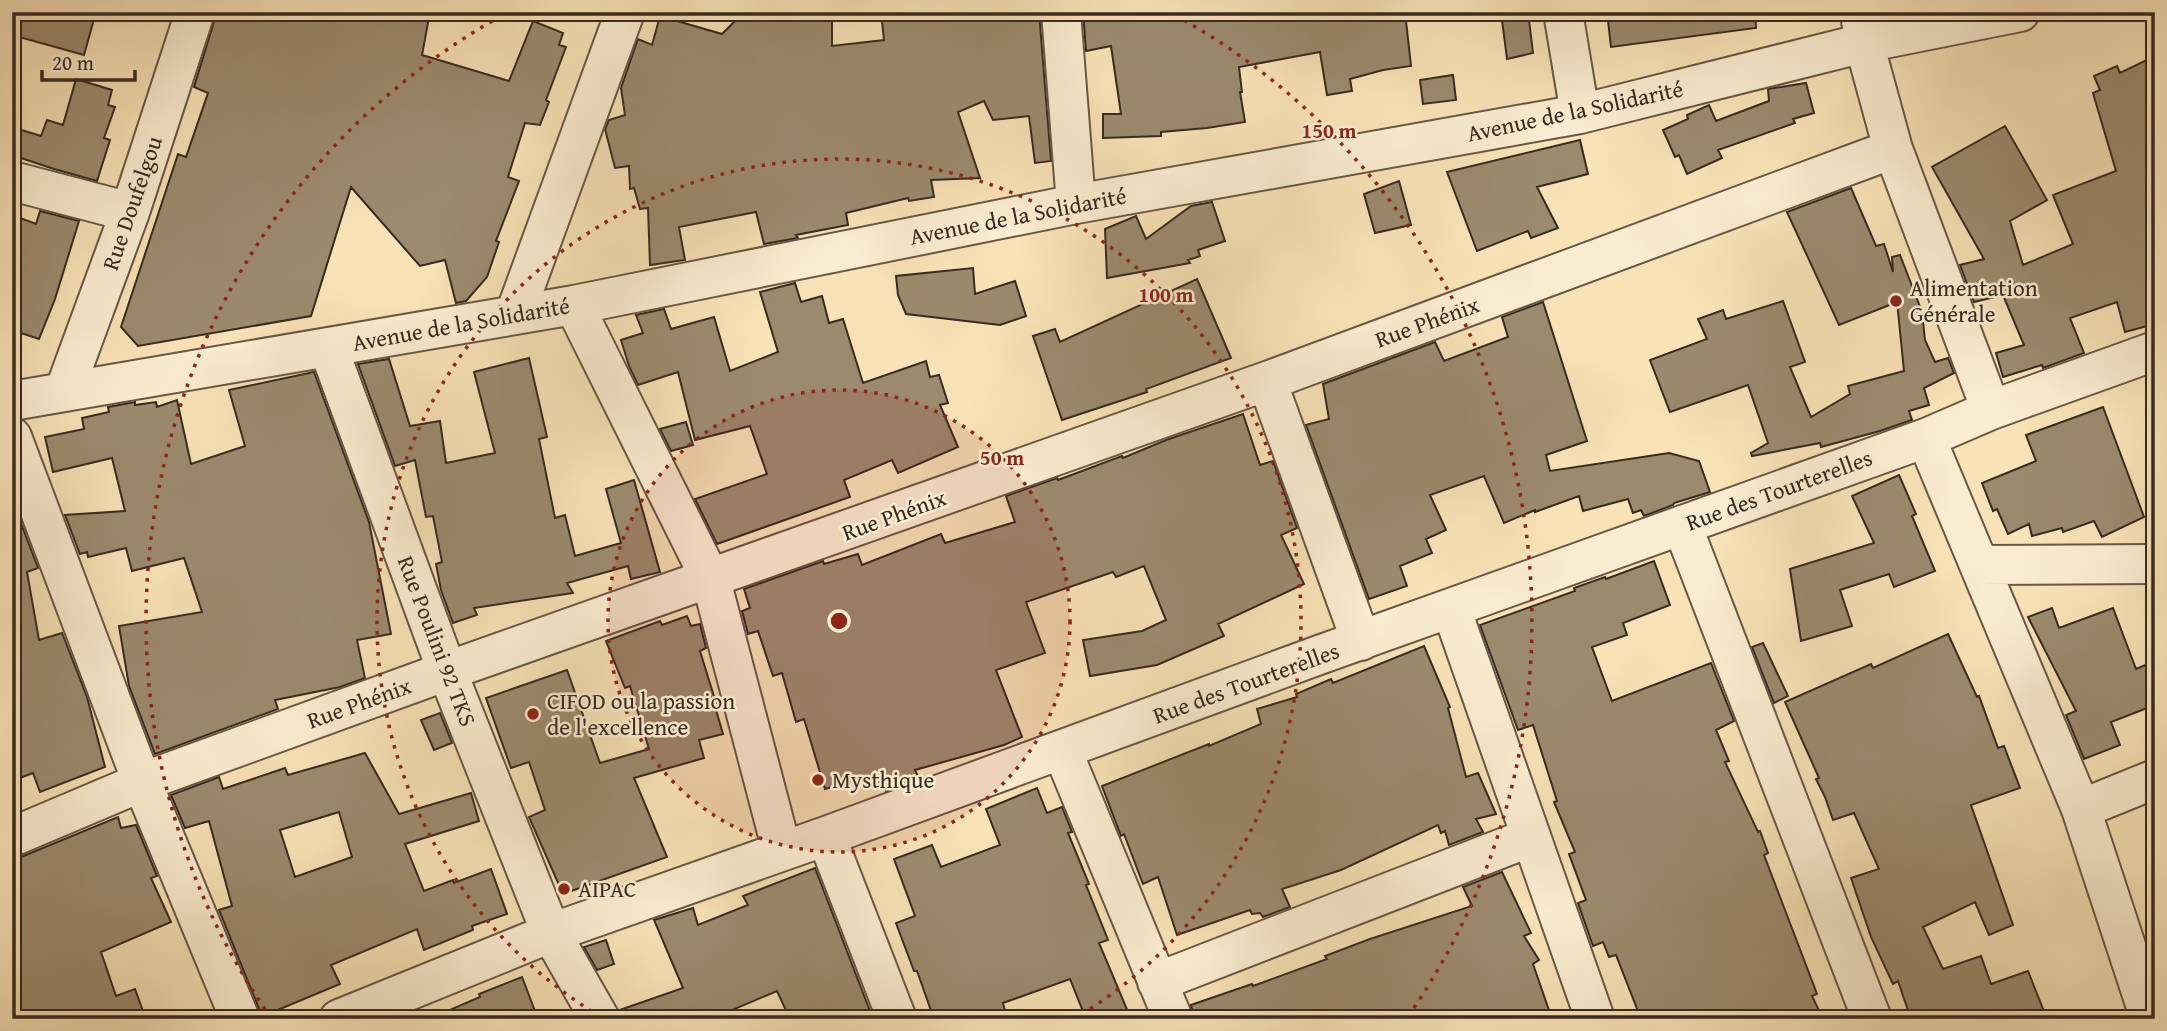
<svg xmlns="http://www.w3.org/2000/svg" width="2167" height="1031" viewBox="0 0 2167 1031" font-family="'Gentium Book Plus',serif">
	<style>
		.building { fill: #9c8a6e; stroke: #382a21; stroke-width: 2; fill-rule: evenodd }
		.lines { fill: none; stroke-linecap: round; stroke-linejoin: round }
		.minor-casing { stroke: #685846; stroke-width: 42 }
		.minor { stroke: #faecd0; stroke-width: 38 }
		.ring { fill: none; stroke: #8f2418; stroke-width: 3.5; stroke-dasharray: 3.5 7 }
		.poi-dot { fill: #8f2418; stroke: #faecd0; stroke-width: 2.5 }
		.labels { text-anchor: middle; stroke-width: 5; stroke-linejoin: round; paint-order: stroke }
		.street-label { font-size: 23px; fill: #382a21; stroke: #faecd0 }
		.poi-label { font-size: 23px; fill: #382a21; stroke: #faecd0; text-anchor: start }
		.centre { fill: #8f2418; stroke: #faecd0; stroke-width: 3.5 }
		.ring-label { font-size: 21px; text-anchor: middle; font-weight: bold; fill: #8f2418; stroke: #faecd0; stroke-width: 5; stroke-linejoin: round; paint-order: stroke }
	</style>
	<rect width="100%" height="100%" fill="#f8e2b6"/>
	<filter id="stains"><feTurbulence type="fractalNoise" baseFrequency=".00286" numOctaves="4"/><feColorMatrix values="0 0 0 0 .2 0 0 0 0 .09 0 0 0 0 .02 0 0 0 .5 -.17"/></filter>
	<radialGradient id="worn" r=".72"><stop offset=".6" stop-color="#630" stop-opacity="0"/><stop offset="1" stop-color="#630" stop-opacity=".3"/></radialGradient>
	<path class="building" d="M12,12H96L84,55L12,35Z
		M217,12H308L335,21L336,12H430L422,55L509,81L533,21L563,33L559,45L566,47L546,100L549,102L540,125L525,123L508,177L519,181L496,241L499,242L487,277L466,301L456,303L445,260L420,266L351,187L311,316L138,346L121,327L178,154L186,157L208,93L194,87Z
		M744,12H832V46L884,40L881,12H960V16L999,12H1039L1051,161L1035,163L1029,116L993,120L984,101L958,112L980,178L931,180L934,197L909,201L908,198L846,213L848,225L796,235L798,238L764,244L756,212L679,227L685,260L650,265L648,208L640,209L634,188L630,189L629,166L615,168L605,129L609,120L625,115L621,88L638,39L652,45L660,16L722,34Z
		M1083,12H1405L1411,66L1383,70L1350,79L1352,91L1327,95L1320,52L1239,67L1242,92H1240L1245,122L1207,128L1161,132V136L1103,138V114H1121L1111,46L1086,51Z
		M1501,12H1528L1533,53L1507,59Z
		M1607,12H1755L1756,28L1611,47Z
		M2155,56V324L2125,332L2117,302L2070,318L2084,353L2043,368L2042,365L2003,377L1996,353L2024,345L2003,295L1974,302L1960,265L1984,259L1932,167L2005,126L2047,200L2010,221L2023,265L2073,244L2053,195L2116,171L2093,93L2100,90L2094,76L2117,66L2120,73Z
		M1453,75L1456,100L1423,104L1420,80Z
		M76,79L112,90L108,105L115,107L104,138L110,140L97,181L54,169L12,155V127L41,136L47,120L63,125Z
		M1806,83L1814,113L1793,119L1795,123L1718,150L1722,158L1687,174L1679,155L1675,157L1663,130L1688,119L1687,115L1709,105L1716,121L1769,101L1768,89Z
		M1580,140L1588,174L1537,187L1558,228L1531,238L1528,231L1477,251L1447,172Z
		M1399,181L1411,225L1375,233L1364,194Z
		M1851,188L1876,246L1884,244L1893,272L1892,257L1900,255L1922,312L1925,340L1935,362L1948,358L1954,373L1924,388L1929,405L1909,411L1912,420L1880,431L1821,447L1820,443L1752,456L1751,453L1768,443L1748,385L1670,412L1650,360L1707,339L1698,319L1723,310L1726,319L1783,301L1805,362L1790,367L1811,417L1850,394L1848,386L1904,371L1897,302L1839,325L1787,212Z
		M1212,202L1225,241L1198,250L1200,256L1188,260L1190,263L1107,278L1105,229L1136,216L1146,239L1191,206Z
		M40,211L79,221L55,299L39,339L12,330V215L36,224Z
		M973,268L975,294L1015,281L1026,316L1000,325L906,314L898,295L896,276Z
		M1197,279L1231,358L1146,389L1147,392L1062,420L1033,336L1055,329L1060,342Z
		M795,283L801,302L822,296L829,323L843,319L863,383L926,361L930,377L939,375L948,403L940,405L958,447L898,473L892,460L844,480L850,497L717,544L695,499L767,474L750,426L695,440L678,372L638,385L629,366L621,340L643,333L636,315L664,309L671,329L714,317L730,371L778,352L760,292Z
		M1543,302L1587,441L1546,455L1550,471L1669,453L1699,461L1710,492L1674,503L1673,505L1644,516L1641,510L1633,513L1628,499L1583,511L1579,496L1535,512V510L1504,523L1484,476L1430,495L1446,530L1426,539L1432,553L1400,566L1407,586L1369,599L1306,425L1329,419L1323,384L1435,342L1444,361L1508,337L1502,317Z
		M529,358L547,437L539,439L555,518L565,515L575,556L621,543L606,489L634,480L660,572L631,579L628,566L567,583L573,593L474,608L477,615L453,623L441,590L436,564L442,562L433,516L426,517L415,460L395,466L358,364L389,359L410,426L440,421L446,463L495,453L474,372Z
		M314,372L369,522L391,634L357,640L365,678L340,687L275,700L278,709L155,754L129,686L119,626L202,612L184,558L132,571L126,548L88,557L87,552L80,554L65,515L125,511L112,458L53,472L45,437L84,429L82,418L109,412L108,407L135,402V405L156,402L157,407L177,400L191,464L245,446L229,390Z
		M2103,407L2144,517L2102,537L2094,521L2063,532L2062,528L2032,536L2029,524L2008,534L1997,509L1993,511L1982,483L2036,461L2026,435Z
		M1243,414L1260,465L1273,461L1297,528L1281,535L1304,584L1218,624L1224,636L1157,665L1090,676L1083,640L1142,631L1166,620L1144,566L1116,577L1113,572L1026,602L1045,653L996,670L1022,737L1004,745L915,770L919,779L886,791L883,782L871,787L868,777L825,789L804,719L796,722L782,673L773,676L758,631L748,634L742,611L750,608L744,589L823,561L824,564L858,554L862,565L941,534L945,543L1015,522L1006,496L1057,478L1058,480L1122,456L1123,458L1166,440Z
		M686,422L693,445L671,451L660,429Z
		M1899,475L1916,514L1912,516L1935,571L1894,587L1889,574L1840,590L1852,626L1801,641L1790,569L1874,543L1852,496Z
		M19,518L38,568L27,572L39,640L62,633L87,697L105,767L40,792L33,773L12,781V519Z
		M1654,561L1670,605L1623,623L1627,635L1592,647L1612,701L1711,663L1734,721L1716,730L1729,761L1725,762L1758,832L1760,831L1768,853L1764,855L1817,994L1812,996L1823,1019H1641L1616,955L1609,957L1603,942L1593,946L1578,903L1586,900L1569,854L1575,852L1554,802L1557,801L1533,725L1518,730L1480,625L1575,591L1574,588L1605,577L1606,579Z
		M2052,608L2059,628L2113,608L2136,669L2155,661V705L2111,722L2120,745L2084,759L2066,715L2076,711L2028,617Z
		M687,616L691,626L700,624L706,648L700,651L716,703H714L723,734L699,740L704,758L634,778L667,857L563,894L529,817L545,810L529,762L511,768L486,698L567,670L600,763L649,749L630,686L625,688L606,641L660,621L662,625Z
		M1948,634L1977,697L1979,696L1998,748L2004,746L2020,788L1971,805L2013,925L1989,935L1975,902L1923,927L1943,969L1981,956L1991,984L2028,971L2047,1019H1911L1898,981L1893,984L1871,937L1851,878L1879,869L1854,813L1833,820L1825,797L1816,779L1819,778L1785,702L1871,664L1873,668Z
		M1763,643L1788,696L1774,703L1752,647Z
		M1424,646L1450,707L1448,708L1466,777L1478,773L1496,814L1476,819L1483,832L1449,845L1445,831L1441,833L1438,825L1341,870L1282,889L1290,907L1263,917L1260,913L1252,914L1250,910L1177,935L1158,877L1143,884L1124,834L1121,836L1102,786L1209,744V746L1261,724L1257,709L1297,697L1296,694L1331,679L1333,683Z
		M440,713L452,743L434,750L421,720Z
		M365,753L399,814L471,793L479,821L405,844L424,891L453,880L454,883L491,869L507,914L472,926L473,930L424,950L417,929L331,965L340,984L261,1017L260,1011L219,910L232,906L209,821L185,828L171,795L219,777L223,789L285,768L288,775ZM339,812L352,857L295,877L280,830Z
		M1037,788L1047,813L1062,807L1072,832L1068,833L1089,884L1086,885L1108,940L1099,943L1131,1019H1086L1070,979L1003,1003L1007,1019H934L917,971H914L896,923L915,916L894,859L932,845L941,867L1000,845L986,809Z
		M118,817L121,828L136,825L157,876L151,878L171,922L101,952L116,996L135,989L144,1014L130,1019H12V858L21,857Z
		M815,868L873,1019H790L777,991L711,1019H622L620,1010L683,988L654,920L693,908L698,925L748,905L743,896Z
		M1502,872L1531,933L1524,936L1539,960L1533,964L1552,1019H1194L1191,1005L1252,984L1253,986L1327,959L1325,956L1370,939L1472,906L1463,887Z
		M606,940L614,964L597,970L584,947Z
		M522,977L538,1019H429L480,997L479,994Z"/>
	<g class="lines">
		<g class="minor-casing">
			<path id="minor" d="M1061,12L1076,204
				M1563,12L1580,114
				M1860,12L1864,43L1893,149L1991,410
				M12,181L130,212
				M574,305L711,580L782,851
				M515,314L625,12
				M328,347L447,671L551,933L600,1019
				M1267,381L1361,641
				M64,392L130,212L195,12
				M12,401L574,305L1076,204L1580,114L1864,43L2020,12
				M12,437L142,782L240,1019
				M1926,438L2081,809L2150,1019
				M1682,525L1872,1019
				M1979,565L2155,564
				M1451,608L1595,1019
				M1062,750L1173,1019
				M2081,809L2155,779
				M826,836L897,1019
				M12,837L142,782L447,671L1267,381L1893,149
				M1157,982L1531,837
				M339,1019L551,933L826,836L1319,655L1926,438L1991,410L2155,351"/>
		</g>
		<use href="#minor" class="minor"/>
	</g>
	<circle cx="839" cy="621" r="231" fill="#8f2418" fill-opacity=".12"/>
	<g class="ring">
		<circle cx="839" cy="621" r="231"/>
		<path d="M601 1017A462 462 0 1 1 1077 1017"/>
		<path d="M271 1018A693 693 0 0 1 503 15M1175 15A693 693 0 0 1 1407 1018"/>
	</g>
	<g class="poi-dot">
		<circle cx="1896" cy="301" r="7"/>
		<circle cx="533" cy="714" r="7"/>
		<circle cx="818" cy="780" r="7"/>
		<circle cx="564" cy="889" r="7"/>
	</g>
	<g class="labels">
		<g class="street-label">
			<text transform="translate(1575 111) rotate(-12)" y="8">Avenue de la Solidarité</text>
			<text transform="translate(132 203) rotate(-71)" y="8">Rue Doufelgou</text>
			<text transform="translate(1018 216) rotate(-11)" y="8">Avenue de la Solidarité</text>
			<text transform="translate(1427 322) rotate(-20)" y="8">Rue Phénix</text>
			<text transform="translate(461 324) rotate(-10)" y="8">Avenue de la Solidarité</text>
			<text transform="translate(1779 490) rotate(-20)" y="8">Rue des Tourterelles</text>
			<text transform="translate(894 515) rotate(-20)" y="8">Rue Phénix</text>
			<text transform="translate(437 641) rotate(69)" y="8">Rue Poulini 92 TKS</text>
			<text transform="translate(1246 683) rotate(-20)" y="8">Rue des Tourterelles</text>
			<text transform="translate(359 703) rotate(-20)" y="8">Rue Phénix</text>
		</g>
		<g class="poi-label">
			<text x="1910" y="296">Alimentation<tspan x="1910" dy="26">Générale</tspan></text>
			<text x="547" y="709">CIFOD ou la passion<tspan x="547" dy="26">de l'excellence</tspan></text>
			<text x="832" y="788">Mysthique</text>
			<text x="578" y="897">AIPAC</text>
		</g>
	</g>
	<circle cx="839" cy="621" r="10" class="centre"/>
	<g class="ring-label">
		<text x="1329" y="138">150 m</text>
		<text x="1166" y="302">100 m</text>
		<text x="1002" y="465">50 m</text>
	</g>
	<rect width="2167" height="1031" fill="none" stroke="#f8e2b6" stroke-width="42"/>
	<rect x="14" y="14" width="2139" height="1003" fill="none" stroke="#382a21" stroke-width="3.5"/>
	<rect x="21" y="21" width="2125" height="989" fill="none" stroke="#382a21" stroke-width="2"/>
	<path d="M42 70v10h93v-10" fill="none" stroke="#382a21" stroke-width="3.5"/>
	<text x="52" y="70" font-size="21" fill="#382a21" stroke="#faecd0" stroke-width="5" paint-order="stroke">20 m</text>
	<rect width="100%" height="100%" filter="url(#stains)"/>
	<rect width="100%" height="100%" fill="url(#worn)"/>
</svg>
